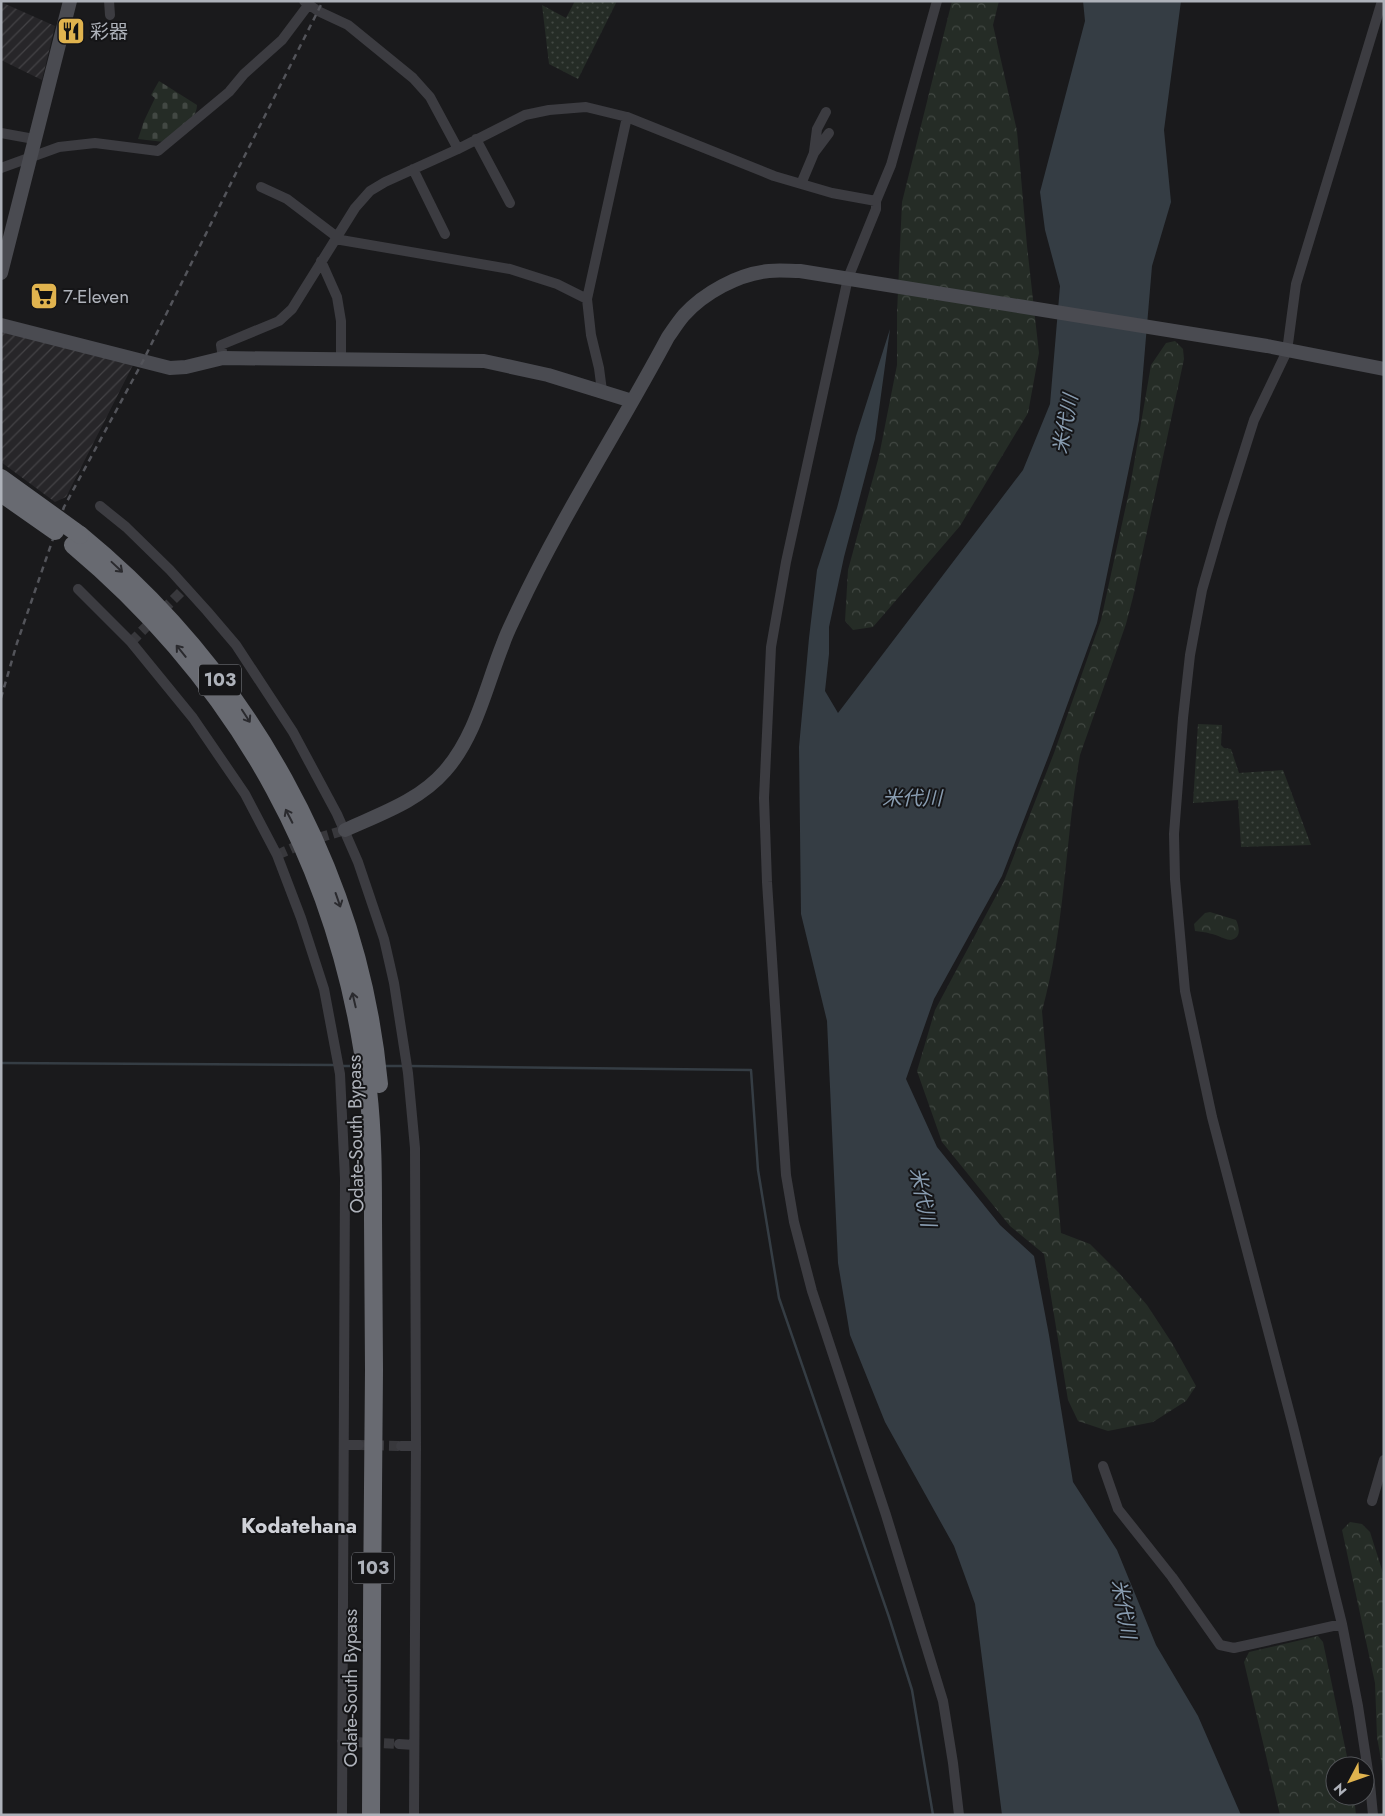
<svg xmlns="http://www.w3.org/2000/svg" width="1385" height="1816" viewBox="0 0 1385 1816" font-family="Jost,'Noto Sans JP',sans-serif">
	<style>
		.industrial { fill: url(#industrial-furrows) }
		.grass { fill: url(#grass-dots) }
		.forest { fill: url(#forest-crowns) }
		.cemetery { fill: url(#cemetery-stones) }
		.water { fill: #353d44 }
		.lines { fill: none; stroke-linecap: round; stroke-linejoin: round }
		.stream { stroke: #353d44; stroke-width: 2.5 }
		.street-tunnel { stroke: #38383c; stroke-width: 10; stroke-dasharray: 10 5; stroke-linecap: butt }
		.street { stroke: #3c3c41; stroke-width: 10 }
		.secondary { stroke: #4a4b51; stroke-width: 14 }
		.highway { stroke: #686a71; stroke-width: 18 }
		.rail { stroke: #53545a; stroke-width: 2.5; stroke-dasharray: 6 5; stroke-linecap: butt }
		.highway-bridge { stroke: #686a71; stroke-width: 18 }
		.oneway { stroke: #2a2a2e }
		.labels { text-anchor: middle; stroke-width: 4; stroke-linejoin: round; paint-order: stroke }
		.shield { fill: #151517; stroke: #808389; stroke-width: 1 }
		.shield-label { font-size: 18px; font-weight: bold; fill: #aeb2ba }
		.poi-label { font-size: 19px; fill: #aeb2ba; stroke: #151517; text-anchor: start }
		.street-label { font-size: 19px; fill: #aeb2ba; stroke: #151517 }
		.water-label { font-size: 20px; font-style: italic; fill: #899db1; stroke: #151517 }
		.quarter-label { font-size: 21px; font-weight: bold; fill: #cfd1d7; stroke: #151517 }
	</style>
	<defs>
		<pattern id="industrial-furrows" width="10" height="10" patternUnits="userSpaceOnUse" patternTransform="scale(1.25)"><rect width="10" height="10" fill="#272629"/><path d="M-1 1l2-2M0 10L10 0M9 11l2-2" fill="none" stroke="#444346"/></pattern>
		<pattern id="grass-dots" width="8" height="8" patternUnits="userSpaceOnUse" patternTransform="scale(1.25)"><rect width="8" height="8" fill="#252c26"/><path d="M2 2h.1M6 6h.1" fill="none" stroke="#424843" stroke-width="1.8" stroke-linecap="round"/></pattern>
		<pattern id="forest-crowns" width="20" height="18" patternUnits="userSpaceOnUse" patternTransform="scale(1.25)"><rect width="20" height="18" fill="#252c26"/><path d="M2 6a3 3 0 1 1 6 0M12 15a3 3 0 1 1 6 0" fill="none" stroke="#424843"/></pattern>
		<pattern id="cemetery-stones" width="16" height="16" patternUnits="userSpaceOnUse" patternTransform="scale(1.25)"><rect width="16" height="16" fill="#252c26"/><path d="M2 7V4a2 2 0 0 1 4 0v3zM10 15v-3a2 2 0 0 1 4 0v3z" fill="#424843"/></pattern>
	</defs>
	<rect width="100%" height="100%" fill="#1a1a1c"/>
	<path class="industrial" d="M1,2L55,26L42,80L1,60Z
		M1,332L134,363L66,497L55,502L1,462Z"/>
	<path class="grass" d="M575,1H617L578,79L549,64L542,5L566,18Z
		M1198,724L1222,725L1221,745L1224,748L1231,749L1239,773L1283,770L1311,845L1241,847L1238,800L1193,803Z"/>
	<path class="forest" d="M952,1H999L993,25L1017,131L1027,246L1039,353L1028,413L960,526L873,627L853,630L845,621L848,570L879,456L897,365V313L902,202Z
		M1175,341L1183,349L1184,359L1133,597L1126,624L1080,755C1065,840 1065,928 1042,1011L1061,1233L1090,1244L1119,1273L1147,1305L1172,1343L1196,1386L1186,1401L1153,1422L1108,1431L1078,1421L1068,1400L1044,1254L1010,1226L942,1142L917,1071L935,1010L1004,881L1054,753L1101,620L1130,487L1151,365L1166,343Z
		M1210,912L1236,920C1239,926 1242,938 1231,940C1229,940 1226,939 1223,938C1214,934 1206,932 1195,931L1194,924L1205,913Z
		M1350,1522L1362,1524L1370,1532L1384,1576V1777L1377,1737L1375,1683L1342,1530Z
		M1318,1636L1323,1642L1349,1766H1335V1796H1354L1356,1815H1280L1244,1662L1249,1652Z"/>
	<path class="cemetery" d="M159,81L197,105C197,121 176,133 164,142L138,139L144,121L155,98L151,95Z"/>
	<path class="water" d="M1083,1H1181L1164,130L1171,202L1152,266L1139,420L1097,623L1049,755L1002,876L934,999L906,1079L937,1147L1000,1225L1034,1256L1049,1335L1073,1482L1117,1550L1156,1645L1198,1716L1241,1815H1002L975,1604L954,1546L885,1422L850,1335L838,1263L827,1021L801,914L799,747L809,638L817,570L837,508L856,436L890,329L875,439L844,557L829,627V654L825,691L838,713L1023,470L1050,404L1060,286L1045,230L1040,192L1085,21Z"/>
	<g class="lines">
		<path class="stream" d="M1,1063L335,1065
			M340,1066H357
			M383,1066H405
			M410,1066L751,1070L758,1170L779,1298L889,1617L912,1690L933,1815"/>
		<path class="street-tunnel" d="M131,642L185,588
			M277,855L308,841L345,830
			M359,1445L401,1446
			M354,1742L399,1744"/>
		<path class="street" d="M109,1L110,15
			M304,1L318,11L348,25L413,78L430,97L458,149
			M937,1L891,165L876,201V209L848,278L786,562L771,647L764,798L767,882L786,1175L794,1222L812,1291L886,1515L943,1701L953,1763L959,1815
			M1,133L34,139
			M476,139L510,203
			M814,152L817,129L826,112
			M1,168L59,147L95,143L158,151L229,92L244,74L282,40L309,4
			M413,169L445,234
			M801,184L814,153L829,133
			M261,187L287,199L337,237
			M335,239L510,269L557,284L587,299
			M321,261L337,297L341,321V359
			M223,358L221,345L279,321L292,309L355,208L370,191L385,182L458,149L525,115L549,110L586,107L627,117L774,176L832,193L876,201
			M602,391L599,368L591,335L587,299L627,117
			M100,506L126,527L170,570L207,611L236,645L293,732L337,814L358,862L384,939L394,983L408,1073L415,1148L416,1446L414,1815
			M78,589L131,642L193,718L245,794L277,855L301,918L324,989L340,1074L345,1179L342,1815
			M344,1445H359
			M401,1446H416
			M1103,1466L1118,1509L1172,1577L1220,1645L1234,1648L1342,1624
			M1372,1501L1384,1460
			M342,1741L354,1742
			M399,1744L414,1745
			M1373,1815L1370,1784L1358,1706L1342,1624L1293,1426L1212,1117L1185,991L1175,879L1174,834L1183,718L1190,655L1202,590L1222,521L1254,420L1287,351L1296,284L1382,1"/>
		<path class="secondary" d="M1,273L70,1
			M1,325L170,368L186,367L223,358L484,361L548,375L632,401
			M345,830C380,814 419,801 445,771C476,736 486,686 503,644C507,632 513,621 518,610C562,516 619,429 668,337C673,330 678,322 684,315C704,293 738,274 769,271C779,270 790,271 800,271L1267,346L1384,369"/>
		<path class="highway" d="M80,535C246,671 359,869 379,1084
			M73,545C241,686 343,872 368,1090C373,1133 373,1177 373,1220C373,1270 374,1320 374,1370C373,1518 371,1667 371,1815"/>
		<path class="rail" d="M1,698L17,643L64,507L143,361L239,167L323,1"/>
		<path class="highway-bridge" d="M1,478L80,535
			M1,493L55,531"/>
	</g>
	<defs><path id="oneway-shaft" d="M-6 0H5M1.5-3L5.5 0L1.5 3" fill="none" stroke-width="1.6" stroke-linecap="round" stroke-linejoin="round" transform="scale(1.25)"/></defs>
	<g class="oneway">
		<use href="#oneway-shaft" transform="translate(117 567) rotate(43)"/>
		<use href="#oneway-shaft" transform="translate(181 651) rotate(-129)"/>
		<use href="#oneway-shaft" transform="translate(246 716) rotate(57)"/>
		<use href="#oneway-shaft" transform="translate(289 816) rotate(-117)"/>
		<use href="#oneway-shaft" transform="translate(338 900) rotate(71)"/>
		<use href="#oneway-shaft" transform="translate(354 1000) rotate(-103)"/>
	</g>
	<defs>
		<g id="restaurant-square" transform="scale(1.4375)"><rect x="-9" y="-9" width="18" height="18" rx="4" fill="#e0b34e" stroke="#151517"/><path d="M-5-6h1v4h1v-4h1v4h1v-4h1v5L-1.5 .5V6h-2V.5L-5-1ZM5-6V6H3V1.5H1.5Q1.5-4 5-6Z" fill="#111"/></g>
		<g id="supermarket-square" transform="scale(1.4375)"><rect x="-9" y="-9" width="18" height="18" rx="4" fill="#e0b34e" stroke="#151517"/><path d="M-6-5.5h2.5l.6 2H6L4.5 2H-2.5L-4.4-4H-6ZM-1.5 3.2a1.3 1.3 0 1 0 .1 0ZM3 3.2a1.3 1.3 0 1 0 .1 0Z" fill="#111"/></g>
	</defs>
	<g fill-rule="evenodd">
		<use href="#restaurant-square" x="71" y="31"/>
		<use href="#supermarket-square" x="44" y="296"/>
	</g>
	<g class="labels">
		<g class="shield">
			<rect x="199" y="664.5" width="42" height="31" rx="4"/>
			<rect x="352" y="1552.5" width="42" height="31" rx="4"/>
		</g>
		<g class="shield-label">
			<text x="220" y="686">103</text>
			<text x="373" y="1574">103</text>
		</g>
		<g class="poi-label">
			<text x="90" y="38">彩器</text>
			<text x="63" y="303">7-Eleven</text>
		</g>
		<g class="street-label">
			<text transform="translate(355 1134) rotate(-91)" y="7">Odate-South Bypass</text>
			<text transform="translate(350 1688) rotate(-90)" y="7">Odate-South Bypass</text>
		</g>
		<g class="water-label">
			<text transform="translate(1065 424) rotate(-79)" y="7">米代川</text>
			<text x="912" y="805">米代川</text>
			<text transform="translate(923 1197) rotate(78)" y="7">米代川</text>
			<text transform="translate(1124 1609) rotate(80)" y="7">米代川</text>
		</g>
		<g class="quarter-label">
			<text x="299" y="1533">Kodatehana</text>
		</g>
	</g>
	<rect width="1385" height="1816" fill="none" stroke="#aeb2ba" stroke-width="5"/>
	<g transform="translate(1350 1781) rotate(229)"><circle r="24" fill="#151517" stroke="#525458"/>
	<path d="M0-4L9 19L0 12L-9 19Z" fill="#e0b34e"/>
	<text y="-8" font-size="14" font-weight="bold" text-anchor="middle" fill="#aeb2ba">N</text>
	</g>
</svg>
